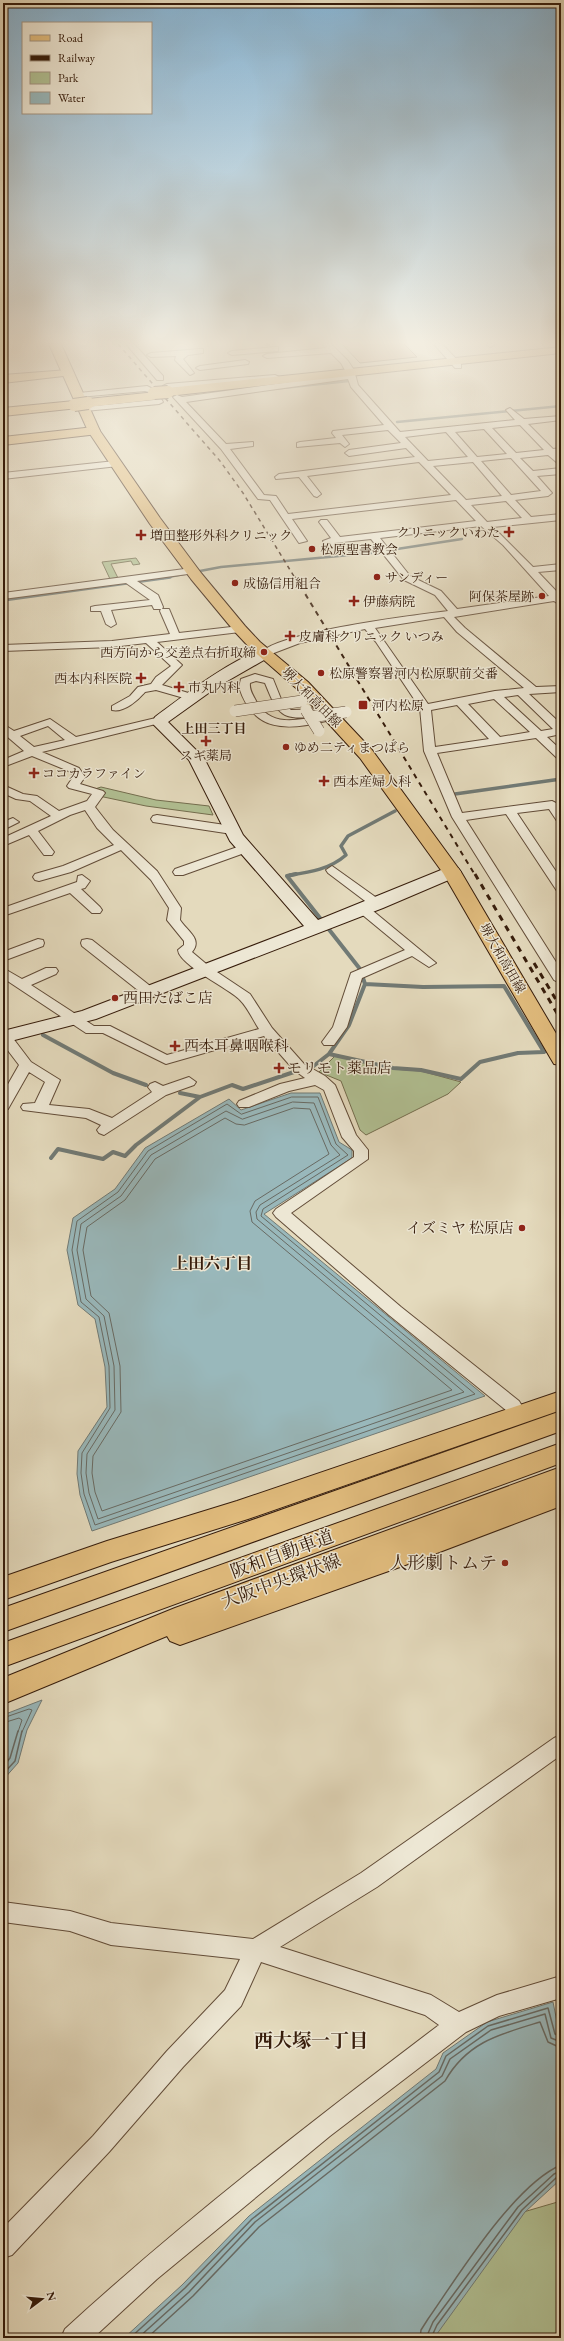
<svg xmlns="http://www.w3.org/2000/svg" width="564" height="2341" viewBox="0 0 564 2341" font-family="'EB Garamond','Noto Serif JP',serif">
	<style>
		.green { fill: #b1c093; stroke: #746e4f }
		.water { fill: #99b8bb; stroke: #717a75 }
		.lines { fill: none; stroke-linecap: round; stroke-linejoin: round }
		.shore-far1 { stroke: #686a63; stroke-width: 1 }
		.shore { stroke: #686a63; stroke-width: 1.5 }
		.stream-far2 { stroke: #717a75; stroke-width: 2.5 }
		.stream-far1 { stroke: #717a75; stroke-width: 3.5 }
		.stream { stroke: #717a75; stroke-width: 4 }
		.building { fill: #d1a382; stroke: #361c0b }
		.street-casing { stroke: #624c38; stroke-width: 2 }
		.secondary-casing { stroke: #361c0b; stroke-width: 2 }
		.primary-casing { stroke: #361c0b; stroke-width: 2 }
		.highway-casing { stroke: #361c0b; stroke-width: 2 }
		.street { fill: #ede7d4; fill-rule: evenodd }
		.secondary { fill: #ede7d4; fill-rule: evenodd }
		.primary { fill: #e2bd7e; fill-rule: evenodd }
		.highway { fill: #e2bd7e; fill-rule: evenodd }
		.rail-far2 { stroke: #361c0b; stroke-width: 1.5; stroke-dasharray: 4 4; stroke-linecap: butt }
		.rail-far1 { stroke: #361c0b; stroke-width: 2; stroke-dasharray: 5 5; stroke-linecap: butt }
		.rail { stroke: #361c0b; stroke-width: 3; stroke-dasharray: 6 6; stroke-linecap: butt }
		.street-bridge-casing { stroke: #624c38; stroke-width: 12; stroke-linecap: butt }
		.highway-bridge-casing { stroke: #361c0b; stroke-width: 14; stroke-linecap: butt }
		.street-bridge { stroke: #ede7d4; stroke-width: 11 }
		.highway-bridge { stroke: #e2bd7e; stroke-width: 12 }
		.poi-dot { fill: #8f2418; stroke: #ede7d4; stroke-width: 1.5 }
		.labels { text-anchor: middle; stroke-width: 3; stroke-linejoin: round; paint-order: stroke }
		.far-poi-label { font-size: 13px; fill: #361c0b; stroke: #ede7d4; text-anchor: start }
		.far-street-label { font-size: 13px; fill: #361c0b; stroke: #ede7d4 }
		.far-neighbourhood-label { font-size: 13px; font-weight: bold; fill: #361c0b; stroke: #ede7d4 }
		.poi-label { font-size: 15px; fill: #361c0b; stroke: #ede7d4; text-anchor: start }
		.neighbourhood-label { font-size: 16px; font-weight: bold; fill: #361c0b; stroke: #ede7d4 }
		.near-street-label { font-size: 18px; fill: #361c0b; stroke: #ede7d4 }
		.near-poi-label { font-size: 18px; fill: #361c0b; stroke: #ede7d4; text-anchor: end }
		.near-neighbourhood-label { font-size: 19px; font-weight: bold; fill: #361c0b; stroke: #ede7d4 }
	</style>
	<rect width="100%" height="100%" fill="#e4dabd"/>
	<filter id="stains"><feTurbulence type="fractalNoise" baseFrequency=".005" numOctaves="4"/><feColorMatrix values="0 0 0 0 .2 0 0 0 0 .09 0 0 0 0 .02 0 0 0 .5 -.17"/></filter>
	<radialGradient id="worn" r=".72"><stop offset=".6" stop-color="#630" stop-opacity="0"/><stop offset="1" stop-color="#630" stop-opacity=".3"/></radialGradient>
	<path class="green" d="M136,558L140,564L133,565L131,561L111,564L118,578L110,579L102,562Z
		M101,787L156,800L209,806L213,815L146,806L99,796L95,789Z
		M335,1056L392,1069L421,1071L461,1082L448,1094L366,1135L360,1130L341,1081L319,1072Z
		M561,2201V2338H418L496,2220Z"/>
	<path class="water" d="M291,1093H320L339,1142L352,1150V1158L264,1214L485,1396L92,1531L80,1495L77,1474L78,1451L107,1407L105,1367L95,1319L78,1305L67,1250L73,1218L115,1189L145,1148L229,1099L241,1110Z
		M42,1700L27,1730L18,1763L3,1780V1715Z
		M553,2002L561,2042V2179L525,2212L434,2338H124L182,2285L249,2216L436,2069L443,2053L487,2022Z"/>
	<g class="lines">
		<path class="shore-far1" d="M292,1097H318L336,1144L348,1155L263,1209L261,1216L475,1394L95,1525L84,1494L81,1473L82,1453L110,1408L109,1366L99,1317L81,1302L72,1250L77,1221L118,1192L148,1151L227,1104L241,1114Z
			M293,1102L314,1103L331,1145L340,1155L260,1205L256,1212L257,1219L464,1392L98,1519L89,1493L86,1473L87,1454L115,1410L114,1366L104,1316L86,1299L77,1250L81,1224L121,1196L151,1155L226,1111L242,1119Z
			M294,1108L310,1109L329,1154L255,1201L250,1211L252,1222L452,1390L102,1511L95,1492L92,1473L93,1456L121,1412L120,1366L109,1313L91,1296L83,1250L87,1227L125,1200L155,1159L225,1118L236,1124L244,1125Z
			M3,1718L29,1709L32,1710L22,1732
			M3,1723L19,1718L22,1720L18,1732"/>
		<path class="shore" d="M3,1767L10,1758L18,1731
			M3,1774L15,1761L22,1731
			M130,2338L185,2288L252,2219L439,2072L446,2056L488,2026L548,2008L555,2034L561,2037
			M138,2338L189,2292L255,2222L442,2076L450,2059L491,2030L545,2014L551,2038L561,2042
			M147,2338L193,2296L259,2227L445,2081C467,2042 500,2034 540,2022L548,2042L561,2048
			M420,2338L421,2330L428,2319C458,2276 514,2185 561,2165
			M426,2338L433,2322L518,2207L554,2174L561,2171
			M431,2338L437,2325L522,2210L557,2177L561,2176"/>
		<path class="stream-far2" d="M273,389L349,381
			M397,422L561,406
			M163,578L221,567L371,553L462,539"/>
		<path class="stream-far1" d="M3,600L170,577
			M455,794L561,779
			M290,875C311,872 330,869 346,855L341,846L348,836L395,811"/>
		<path class="stream" d="M296,874L287,876L360,969L365,984L349,1025L329,1054
			M365,984L423,987L504,986L544,1052
			M43,1035L113,1073L146,1085
			M311,1068L329,1054L393,1068L421,1070L461,1079L480,1062L518,1053L544,1052
			M180,1093L200,1097L232,1085L243,1089L297,1071
			M51,1158L58,1149L103,1159L113,1152L125,1156L136,1145L200,1097"/>
	</g>
	<path class="building" d="M342,344H404L417,357L360,363Z"/>
	<g class="lines">
		<g class="street-casing">
			<path id="street" d="M126,344H134L163,376V380H157Z
				M322,344H331L348,361L354,370L358,385L400,432L515,420L506,410L510,408L524,419L561,416V420L528,424L553,449L561,448V454H557L561,458V466L548,455L520,458L533,471L561,468V474L537,476L552,493L548,496L515,500L531,517L561,514V520L493,527L533,567L561,564V570L538,572L559,594H561V606L554,601L454,617L465,628L536,687L561,686V692L529,694L561,724V734L547,737L561,750V759L557,758L536,738L437,753L462,813L552,801L556,803L561,809V822L557,821L549,809L517,813L561,879V892L557,891L506,814L466,820L561,970V984L554,980L452,817L424,751L420,708L376,642L365,629L300,643L266,656L261,653C277,632 416,615 448,611L435,595L404,580L371,539L334,543L337,551L329,553L323,541L331,538L319,522L321,520H327L340,537L476,521L456,500L292,519L307,541L299,543L270,500L258,499L221,449L173,397L177,395L182,397L347,374L341,363L331,353L267,358L263,356L267,354L326,348ZM348,379L351,387L384,425L333,431L332,433L336,438L300,442L297,443V447L340,443L345,447L349,444L342,435L388,430L401,443L349,450L345,453L349,456L406,448L415,457L279,474L275,477L276,479L299,477L314,496L317,497L321,494L307,476L419,462L451,495L288,514L276,496L264,495L230,449L253,446V442L226,444L186,402ZM520,425L544,450L516,453L492,428ZM484,429L507,454L477,457L455,432ZM446,432L468,457L428,461L405,437ZM511,458L541,491L511,495L481,461ZM473,462L502,496L466,500L433,466ZM506,501L522,518L487,522L471,505ZM481,526L503,545L549,596L457,609L441,591L410,576L380,538ZM444,617L457,632L524,688L495,691L428,704L375,628ZM518,695L553,729L541,731L504,697ZM494,699L530,732L500,737L468,704ZM457,705L489,739L435,747L431,710Z
				M434,344H442L461,364V368H455Z
				M486,344H494V345L490,347Z
				M275,347H278V351L232,355L228,353L232,351Z
				M200,349H203V353L188,355L183,359L194,373L190,375L175,360L176,356L151,357L147,355L151,353Z
				M245,360L249,362L248,364L200,370L196,368L200,366Z
				M275,375L279,377L278,379L172,388L169,391L163,386L167,384Z
				M147,386L153,389V393L145,391L79,397L75,395L79,393Z
				M154,397H160L163,402L159,404L85,411L81,409L85,407L154,400Z
				M115,461L118,462V466L3,479V473Z
				M192,568L197,571L195,573L137,581L158,595L163,607L162,609H169L179,633L240,626L245,629L240,632L157,642L182,665L162,685L195,695V699L191,700L156,690L145,692C138,700 124,713 112,710V706L130,696L138,687L151,684L156,677L171,666L146,643L112,647L3,651V645L112,641L170,634L160,611L161,609H154L152,605L111,610L116,624L111,627L106,624L101,611H91V607L95,606L150,600L126,583L3,599V593Z
				M255,674L273,679L283,704L291,710L328,709L333,712L326,721C286,731 253,732 239,687L241,679ZM256,681L265,683C278,715 281,721 318,716C295,721 271,726 257,703C254,696 249,691 250,683Z
				M160,717L164,718V722L42,752L79,768L85,777L80,784L103,791L105,793L95,807L113,830L157,871L181,908L180,920C187,931 203,939 192,952L211,968L250,994L272,1028L304,1064L325,1076L335,1085L356,1135L368,1150V1159L291,1213L401,1307L519,1401L522,1406L519,1411L513,1413L507,1411L389,1315L276,1217L273,1213L276,1209L354,1157V1151L342,1137L324,1090L315,1085L289,1091L249,1107H239L237,1104L239,1101L280,1084L305,1078L294,1070L264,1036L166,1064L103,1033H86L3,978V968L22,979L46,968H56L58,971L56,974L31,985L94,1026H110L167,1055L259,1029C253,1020 248,1008 240,1000C230,989 179,965 178,950L184,945V941L167,920L169,908L151,880L121,850L71,872L39,881L35,880L33,877L35,874L63,866L114,845L97,828L85,810L70,815L38,831L54,852L52,855H44L29,835L3,846V838L51,816L30,801L16,799L3,793V785L23,794L37,796L59,811L87,801L92,794L69,788L67,786L73,777L71,772L32,756L3,767V760L24,751L3,733V724L14,731L50,719L76,737ZM48,726L65,740L34,747L20,736Z
				M157,815L232,826L238,830L232,834L153,822L151,819L153,816Z
				M13,818L19,822L3,830V822Z
				M246,844L250,845L252,848L250,851L183,875H175L173,872L175,869Z
				M332,866L381,901L383,904L381,907H373L328,873L326,870Z
				M82,875L90,881L85,888L81,889L100,907L102,910L100,913H92L70,893L3,916V908L77,882L78,876Z
				M363,905L367,906L436,963L429,967L412,956L362,978L347,1027L334,1045H324L322,1042L333,1027L351,973L405,950L359,912L357,909L359,906Z
				M38,939L43,940L44,943L43,946L3,961V952Z
				M87,939L92,940L154,989L156,992L154,995H144L82,946L81,943L82,940Z
				M3,1032L9,1033L31,1062L60,1080L49,1105L89,1109L112,1118L152,1092L148,1087L150,1084L155,1082L163,1086L189,1077L196,1082L194,1085L166,1095L104,1135L99,1133L97,1130L101,1125L86,1118L23,1110L21,1107L23,1104L35,1103L45,1082L29,1072L8,1109L3,1111V1093L19,1065L3,1044Z
				M561,1735V1755L377,1887L280,1947L431,1995L459,2012L497,1995L561,1976V1998L499,2016L466,2032L330,2136L157,2279L93,2338H61L65,2329C184,2220 311,2122 439,2025L425,2015L261,1962L241,2006L183,2067L109,2152L12,2255L3,2258V2228L93,2136L167,2051L225,1990L240,1959L111,1945L70,1931L3,1922V1902L70,1911L111,1923L253,1939L361,1873L554,1738Z"/>
		</g>
		<g class="secondary-casing">
			<path id="secondary" d="M266,649L273,653L271,656L217,687L168,722L204,758L243,835L318,920L446,868H458L461,872L458,876L383,908L96,1019L3,1043V1031L82,1011L304,926L230,841L189,760L152,723L155,717C182,697 235,656 266,649Z"/>
		</g>
		<g class="primary-casing">
			<path id="primary" d="M49,344H61L100,431L160,518L201,573L245,626L260,642L308,682L372,750L461,872L561,1042V1065L554,1064L551,1059L443,873L360,758L296,688L250,648L235,632L191,579L150,524L88,431Z
				M561,1391V1410L248,1519L111,1562L3,1600V1577L107,1541L237,1501Z
				M561,1467V1506L400,1567L180,1645L170,1641L167,1636L3,1704V1678L175,1608Z"/>
		</g>
		<g class="highway-casing">
			<path id="highway" d="M561,347V353L168,396L162,392L168,388Z
				M68,370L74,373L72,375L3,383V375Z
				M156,392L162,396L160,399L88,407L82,403L88,399Z
				M74,401L78,402L80,405L78,408L3,416V408Z
				M94,427L98,428L100,431L98,434L3,445V437Z
				M561,1411V1431L3,1632V1608Z
				M561,1443V1463L3,1667V1643Z"/>
		</g>
		<use href="#street" class="street"/>
		<use href="#secondary" class="secondary"/>
		<use href="#primary" class="primary"/>
		<use href="#highway" class="highway"/>
		<path class="rail-far2" d="M118,344L220,461L243,493L295,578"/>
		<path class="rail-far1" d="M295,577L475,875"/>
		<path class="rail" d="M475,874L561,1020
			M534,963L561,1008"/>
		<g class="street-bridge-casing">
			<path id="street-bridge" d="M306,710L319,731
				M235,711L302,701
				M310,717L346,712"/>
		</g>
		<g class="highway-bridge-casing">
			<path id="highway-bridge" d="M154,393L168,392
				M74,405L88,403"/>
		</g>
		<use href="#street-bridge" class="street-bridge"/>
		<use href="#highway-bridge" class="highway-bridge"/>
	</g>
	<linearGradient id="sky" x2="0" y2="1"><stop stop-color="#88b6d6"/><stop offset="0.51" stop-color="#f3eee1"/><stop offset="1" stop-color="#f3eee1" stop-opacity="0"/></linearGradient>
	<rect width="564" height="672" fill="url(#sky)"/>
	<g class="poi-dot">
		<path d="M507 526h4v4h4v4h-4v4h-4v-4h-4v-4h4z"/>
		<path d="M139 529h4v4h4v4h-4v4h-4v-4h-4v-4h4z"/>
		<circle cx="312" cy="549" r="4"/>
		<circle cx="377" cy="577" r="4"/>
		<circle cx="235" cy="583" r="4"/>
		<circle cx="542" cy="596" r="4"/>
		<path d="M352 595h4v4h4v4h-4v4h-4v-4h-4v-4h4z"/>
		<path d="M288 630h4v4h4v4h-4v4h-4v-4h-4v-4h4z"/>
		<circle cx="264" cy="652" r="4"/>
		<circle cx="321" cy="673" r="4"/>
		<path d="M139 672h4v4h4v4h-4v4h-4v-4h-4v-4h4z"/>
		<path d="M177 681h4v4h4v4h-4v4h-4v-4h-4v-4h4z"/>
		<rect x="358" y="700" width="10" height="10" rx="2"/>
		<path d="M204 735h4v4h4v4h-4v4h-4v-4h-4v-4h4z"/>
		<circle cx="286" cy="747" r="4"/>
		<path d="M32 767h4v4h4v4h-4v4h-4v-4h-4v-4h4z"/>
		<path d="M322 775h4v4h4v4h-4v4h-4v-4h-4v-4h4z"/>
		<circle cx="115" cy="998" r="4"/>
		<path d="M173 1040h4v4h4v4h-4v4h-4v-4h-4v-4h4z"/>
		<path d="M277 1062h4v4h4v4h-4v4h-4v-4h-4v-4h4z"/>
		<circle cx="522" cy="1228" r="4"/>
		<circle cx="505" cy="1563" r="4"/>
	</g>
	<g class="labels">
		<g class="far-poi-label">
			<text x="500" y="537" text-anchor="end">クリニックいわた</text>
			<text x="150" y="540">増田整形外科クリニック</text>
			<text x="320" y="554">松原聖書教会</text>
			<text x="385" y="582">サンディー</text>
			<text x="243" y="588">成協信用組合</text>
			<text x="534" y="601" text-anchor="end">阿保茶屋跡</text>
			<text x="363" y="606">伊藤病院</text>
			<text x="299" y="641">皮膚科クリニック いつみ</text>
			<text x="256" y="657" text-anchor="end">西方向から交差点右折取締</text>
			<text x="329" y="678">松原警察署河内松原駅前交番</text>
			<text x="132" y="683" text-anchor="end">西本内科医院</text>
			<text x="188" y="692">市丸内科</text>
			<text x="372" y="710">河内松原</text>
			<text x="294" y="752">ゆめ二ティまつばら</text>
			<text x="206" y="760" text-anchor="middle">スギ薬局</text>
			<text x="42" y="778">ココカラファイン</text>
			<text x="333" y="786">西本産婦人科</text>
		</g>
		<g class="far-street-label">
			<text transform="translate(312 697) rotate(45)" y="5">堺大和高田線</text>
			<text transform="translate(503 958) rotate(60)" y="5">堺大和高田線</text>
		</g>
		<g class="far-neighbourhood-label">
			<text x="214" y="733">上田三丁目</text>
		</g>
		<g class="poi-label">
			<text x="123" y="1003">西田たばこ店</text>
			<text x="184" y="1051">西本耳鼻咽喉科</text>
			<text x="287" y="1073">モリモト薬品店</text>
			<text x="514" y="1233" text-anchor="end">イズミヤ 松原店</text>
		</g>
		<g class="neighbourhood-label">
			<text x="212" y="1269">上田六丁目</text>
		</g>
		<g class="near-street-label">
			<text transform="translate(282 1554) rotate(-20)" y="6">阪和自動車道</text>
			<text transform="translate(281 1581) rotate(-20)" y="6">大阪中央環状線</text>
		</g>
		<g class="near-poi-label">
			<text x="497" y="1569">人形劇トムテ</text>
		</g>
		<g class="near-neighbourhood-label">
			<text x="311" y="2047">西大塚一丁目</text>
		</g>
	</g>
	<rect width="564" height="2341" fill="none" stroke="#e4dabd" stroke-width="16"/>
	<rect x="4" y="4" width="556" height="2333" fill="none" stroke="#361c0b" stroke-width="2"/>
	<rect x="8" y="8" width="548" height="2325" fill="none" stroke="#361c0b"/>
	<rect x="22" y="22" width="130" height="92" fill="#ede7d4" stroke="#a49684"/>
	<rect x="30" y="35" width="20" height="6" fill="#e2bd7e" stroke="#a49684"/>
	<text x="58" y="42" font-size="12" fill="#361c0b">Road</text>
	<rect x="30" y="55" width="20" height="6" fill="#361c0b" stroke="#a49684"/>
	<text x="58" y="62" font-size="12" fill="#361c0b">Railway</text>
	<rect x="30" y="72" width="20" height="12" fill="#b1c093" stroke="#a49684"/>
	<text x="58" y="82" font-size="12" fill="#361c0b">Park</text>
	<rect x="30" y="92" width="20" height="12" fill="#99b8bb" stroke="#a49684"/>
	<text x="58" y="102" font-size="12" fill="#361c0b">Water</text>
	<g transform="translate(42 2299) rotate(74)" stroke="#ede7d4" stroke-width="3" paint-order="stroke">
	<path d="M0-3L7 15L0 10L-7 15Z" fill="#361c0b"/>
	<text y="-6" font-size="11" font-weight="bold" text-anchor="middle" fill="#361c0b">N</text>
	</g>
	<rect width="100%" height="100%" filter="url(#stains)"/>
	<rect width="100%" height="100%" fill="url(#worn)"/>
</svg>
